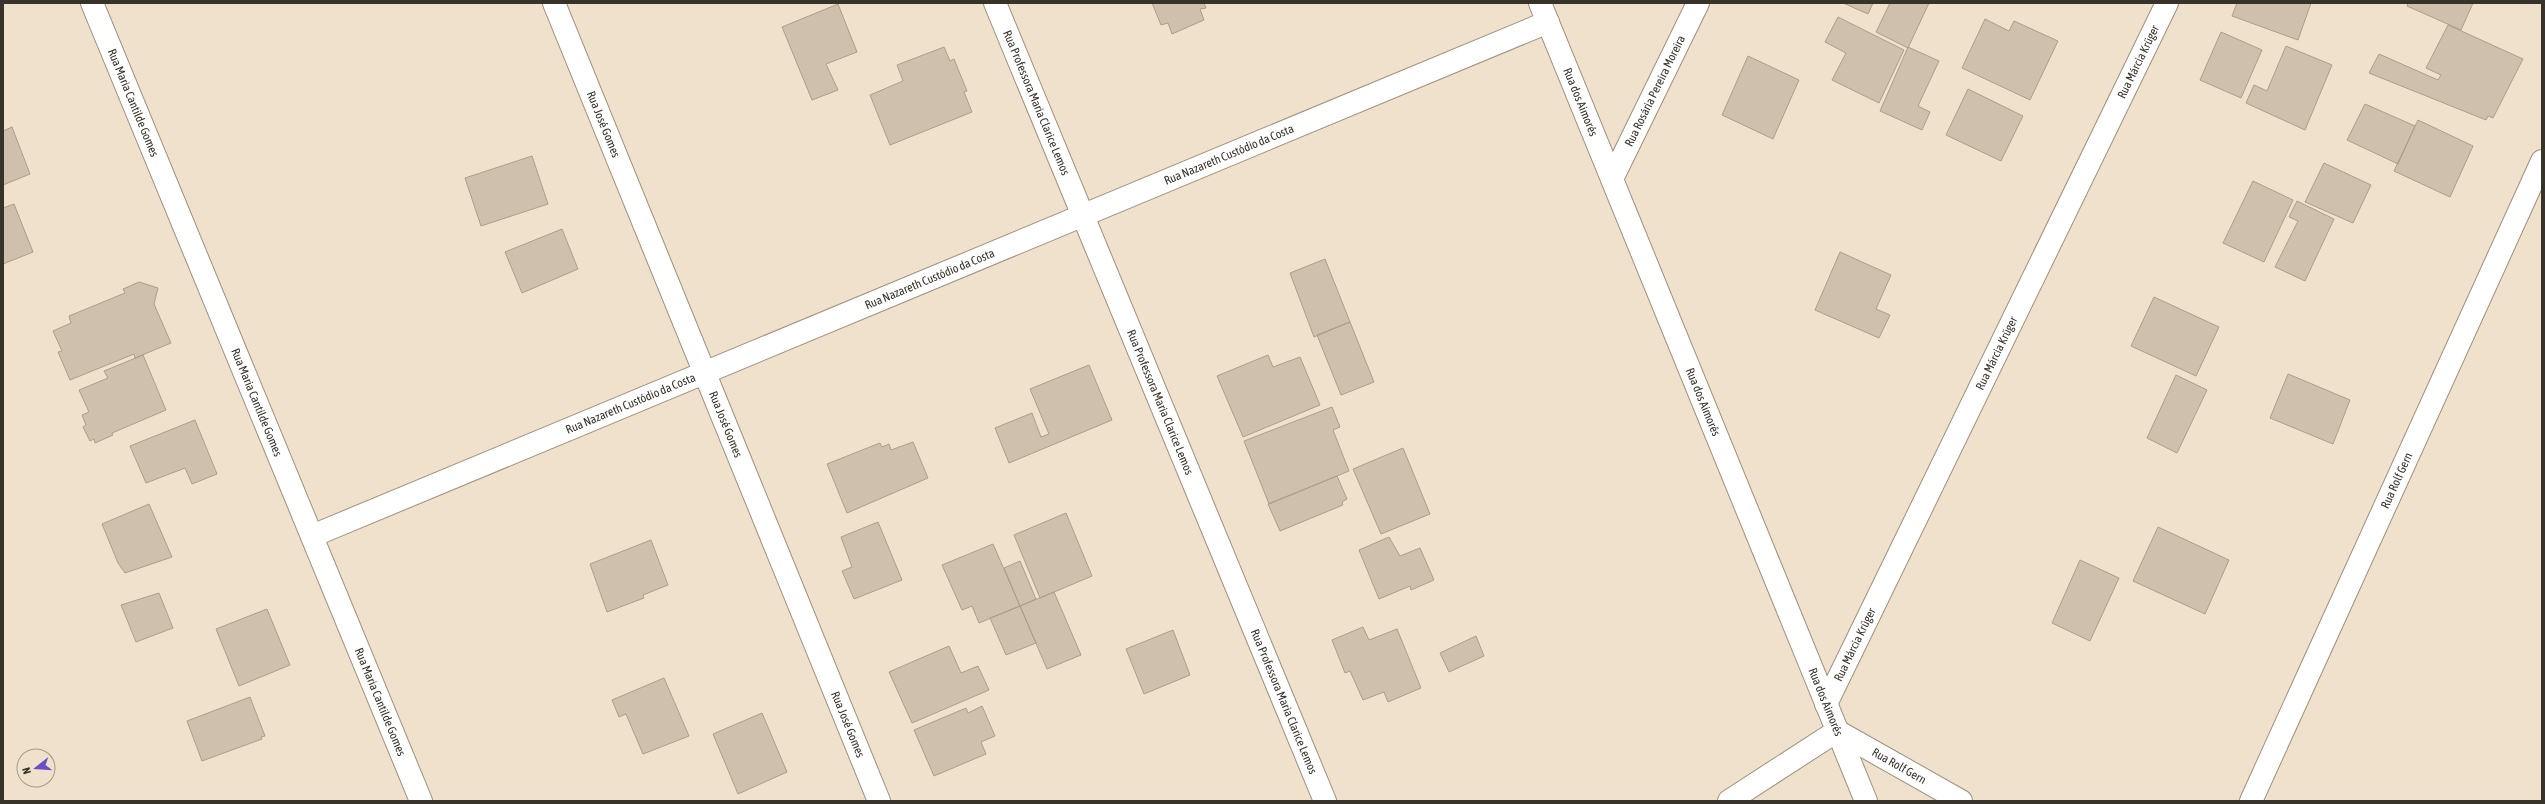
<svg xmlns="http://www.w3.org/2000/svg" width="2545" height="804" viewBox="0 0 2545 804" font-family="'Asap Condensed',sans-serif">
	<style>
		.building { fill: #cec0ac; stroke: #ab9e8a }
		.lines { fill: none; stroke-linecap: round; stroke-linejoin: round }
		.minor-casing { stroke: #9d907c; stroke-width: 24 }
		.minor { stroke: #fff; stroke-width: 22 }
		.labels { text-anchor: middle; stroke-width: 3.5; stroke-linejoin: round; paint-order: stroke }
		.street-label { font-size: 12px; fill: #37322a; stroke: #efe1cb }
	</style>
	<rect width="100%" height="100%" fill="#efe1cb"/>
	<path class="building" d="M1152,3H1204L1206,8L1200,9L1204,20L1172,34L1168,23L1161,25Z
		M1843,3H1873L1868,14Z
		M1890,3H1929L1908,48L1876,32Z
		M2237,3H2311L2298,40L2232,16Z
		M2408,3H2473L2461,30L2407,6Z
		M838,4L857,52L826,64L838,90L812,100L782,27Z
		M1838,17L1904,50L1879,103L1832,80L1846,53L1825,42Z
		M1985,19L2009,31L2014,21L2058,41L2030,100L1962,68Z
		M2448,25L2523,59L2493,118L2488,116L2486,120L2369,73L2379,54L2438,80L2441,75L2426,68Z
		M2221,32L2262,50L2241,98L2200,80Z
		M2286,46L2332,65L2305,130L2246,103L2254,85L2267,91Z
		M944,47L950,61L954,59L967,91L964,92L972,112L890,145L870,95L903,81L897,65Z
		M1908,47L1939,61L1918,106L1930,112L1922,130L1880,111Z
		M1748,56L1799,80L1773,139L1722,115Z
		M1968,89L2023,116L2001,161L1946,135Z
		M2365,104L2415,126L2398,164L2347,140Z
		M2418,120L2473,146L2450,197L2394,171Z
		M12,127L30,174L3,185V131Z
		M532,156L548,204L481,226L465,178Z
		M2324,163L2371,185L2353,223L2305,202Z
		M2253,181L2293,200L2264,262L2223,243Z
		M2297,201L2334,219L2305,281L2275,267L2298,221L2289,217Z
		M14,204L33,252L3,264V208Z
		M562,229L578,269L522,293L505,252Z
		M1840,252L1891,275L1876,309L1890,315L1879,338L1815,310Z
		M1325,259L1350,322L1314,337L1290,273Z
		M139,282L158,288L154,304L171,343L135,358L134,354L70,380L58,352L62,351L53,331L71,323L69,316L125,293L123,289Z
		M2154,297L2219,327L2196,376L2131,346Z
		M1350,322L1374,382L1341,395L1317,335Z
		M143,355L166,410L112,433L113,435L95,443L94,439L90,441L83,427L86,425L82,415L89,412L79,390L108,378L104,371Z
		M1268,355L1273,367L1300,357L1320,405L1243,437L1217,376Z
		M1089,365L1112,420L1009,463L995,428L1032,413L1041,437L1049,434L1030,389Z
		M2288,374L2350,400L2333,444L2270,418Z
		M2176,375L2207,390L2177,453L2147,438Z
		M1332,407L1340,427L1333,430L1349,471L1269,504L1244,441Z
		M195,420L217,474L192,484L185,468L146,483L130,446Z
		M913,442L928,478L847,513L827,464L880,443L882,447L889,444L891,450Z
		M1403,448L1430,514L1381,534L1353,469Z
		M1337,476L1347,499L1342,502L1343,505L1280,531L1268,504Z
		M149,504L172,557L125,573L118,563L102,524Z
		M1066,513L1092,576L1040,598L1014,535Z
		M878,522L902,580L854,599L842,571L852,567L841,537Z
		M2158,527L2229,560L2205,614L2133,581Z
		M1389,537L1400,556L1420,548L1434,580L1411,590L1410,586L1379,599L1359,550Z
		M651,540L668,585L643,595L644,598L607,612L590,564Z
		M993,544L1020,606L979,623L972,606L962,610L942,565Z
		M2080,560L2119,578L2090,641L2052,623Z
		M1020,561L1036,599L1020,606L1004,568Z
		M1054,592L1081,655L1047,669L1020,606Z
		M159,593L173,628L136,642L121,605Z
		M1020,606L1036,643L1006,655L990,618Z
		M267,609L290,665L239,686L216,629Z
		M1363,627L1369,640L1397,629L1421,688L1388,702L1384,692L1363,700L1350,671L1345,673L1332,640Z
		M1173,630L1190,675L1144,694L1126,649Z
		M1476,636L1484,656L1449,672L1440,653Z
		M949,646L961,673L978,666L989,690L912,723L889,672Z
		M664,678L689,736L643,754L626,714L619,717L612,700Z
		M250,697L265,736L261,737L262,739L202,761L187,721Z
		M982,706L995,736L981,742L986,754L934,776L914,730L966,708L968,713Z
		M762,713L787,772L738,794L713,734Z"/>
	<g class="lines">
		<g class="minor-casing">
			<g id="minor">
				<path id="s1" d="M92,3L421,801"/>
				<path id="s2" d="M554,3L879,801"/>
				<path id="s3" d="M995,3L1325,801"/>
				<path id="s4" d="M1540,3L1866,801"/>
				<path id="s5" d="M1612,179L1698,3"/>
				<path id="s6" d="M312,536L1548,22"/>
				<path id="s7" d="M1826,704L2167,3"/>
				<path id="s8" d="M1729,801L1837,731L1961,801"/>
				<path id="s9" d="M2251,801L2542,161"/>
			</g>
		</g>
		<use href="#minor" class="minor"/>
	</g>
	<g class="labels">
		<g class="street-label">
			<text dy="4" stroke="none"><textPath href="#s7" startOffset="714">Rua Márcia Krüger</textPath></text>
			<text dy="4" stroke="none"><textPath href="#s5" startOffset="98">Rua Rosária Pereira Moreira</textPath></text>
			<text dy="4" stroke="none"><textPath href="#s1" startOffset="108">Rua Maria Cantilde Gomes</textPath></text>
			<text dy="4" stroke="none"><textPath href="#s4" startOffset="107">Rua dos Aimorés</textPath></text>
			<text dy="4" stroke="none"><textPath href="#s3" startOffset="108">Rua Professora Maria Clarice Lemos</textPath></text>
			<text dy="4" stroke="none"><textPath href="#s2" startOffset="131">Rua José Gomes</textPath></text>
			<text dy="4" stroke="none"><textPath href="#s6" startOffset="993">Rua Nazareth Custódio da Costa</textPath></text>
			<text dy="4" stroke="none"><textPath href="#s6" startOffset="669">Rua Nazareth Custódio da Costa</textPath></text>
			<text dy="4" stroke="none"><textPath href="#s7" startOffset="390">Rua Márcia Krüger</textPath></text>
			<text dy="4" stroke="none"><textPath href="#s1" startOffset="432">Rua Maria Cantilde Gomes</textPath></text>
			<text dy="4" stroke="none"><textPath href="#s3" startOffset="432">Rua Professora Maria Clarice Lemos</textPath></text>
			<text dy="4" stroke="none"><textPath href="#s4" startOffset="431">Rua dos Aimorés</textPath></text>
			<text dy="4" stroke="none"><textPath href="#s6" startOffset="345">Rua Nazareth Custódio da Costa</textPath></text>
			<text dy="4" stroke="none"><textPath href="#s2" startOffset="455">Rua José Gomes</textPath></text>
			<text dy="4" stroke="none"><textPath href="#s9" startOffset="352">Rua Rolf Gern</textPath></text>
			<text dy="4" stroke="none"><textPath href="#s7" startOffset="66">Rua Márcia Krüger</textPath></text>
			<text dy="4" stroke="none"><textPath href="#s3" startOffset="756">Rua Professora Maria Clarice Lemos</textPath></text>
			<text dy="4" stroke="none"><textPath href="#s1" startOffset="756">Rua Maria Cantilde Gomes</textPath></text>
			<text dy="4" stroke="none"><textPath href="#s4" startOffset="755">Rua dos Aimorés</textPath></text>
			<text dy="4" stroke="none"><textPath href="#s2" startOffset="779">Rua José Gomes</textPath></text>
			<text dy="4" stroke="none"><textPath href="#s8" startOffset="200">Rua Rolf Gern</textPath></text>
		</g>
	</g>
	<rect width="2545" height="804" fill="none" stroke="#37322a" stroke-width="8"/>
	<g transform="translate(36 768) rotate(253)"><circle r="19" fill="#efe1cb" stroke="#a59b8b"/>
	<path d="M0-3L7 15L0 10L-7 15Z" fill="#6950c9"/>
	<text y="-6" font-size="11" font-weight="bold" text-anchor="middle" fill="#37322a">N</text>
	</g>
</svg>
